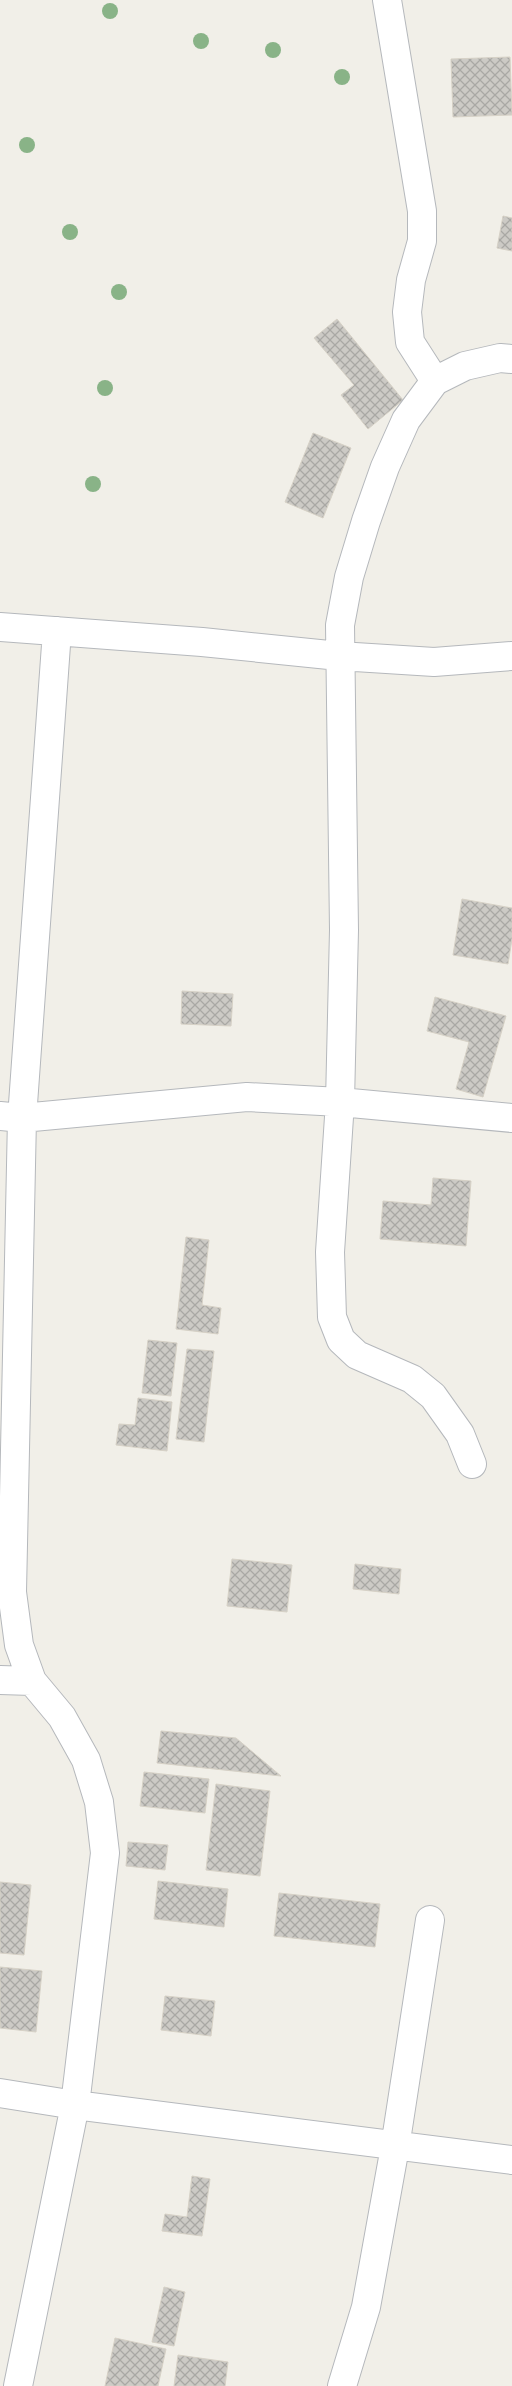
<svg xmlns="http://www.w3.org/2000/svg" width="512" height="2386" viewBox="0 0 512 2386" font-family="'Sofia Sans Condensed',sans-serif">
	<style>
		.building { fill: url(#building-cross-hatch); stroke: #d6d1c6 }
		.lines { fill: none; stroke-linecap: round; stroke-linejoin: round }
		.minor-casing { stroke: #b5b8bc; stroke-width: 30 }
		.minor { stroke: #fff; stroke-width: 28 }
		.tree { fill: #89b387 }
	</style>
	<defs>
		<pattern id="building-cross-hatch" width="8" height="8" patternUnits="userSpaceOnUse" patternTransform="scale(1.25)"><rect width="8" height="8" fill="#cccac5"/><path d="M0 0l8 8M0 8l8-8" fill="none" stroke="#a9a8a4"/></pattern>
	</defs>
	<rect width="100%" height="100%" fill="#f1efe8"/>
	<path class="building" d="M510,57L512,115L453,117L451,59Z
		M503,216L512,218V251L497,248Z
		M337,319L403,400L368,429L341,395L354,385L314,338Z
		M313,433L351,448L323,518L285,502Z
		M462,899L512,908V939L508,964L453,955Z
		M182,991L233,994L231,1026L181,1024Z
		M435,997L506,1016L483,1097L456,1089L469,1042L427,1031Z
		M433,1178L471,1181L466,1246L380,1239L383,1201L431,1205Z
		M186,1237L209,1240L202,1305L221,1308L218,1334L176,1329Z
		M148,1340L177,1343L171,1396L142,1393Z
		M187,1349L214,1351L204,1442L176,1439Z
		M138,1398L172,1402L167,1451L116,1445L119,1424L135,1425Z
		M232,1559L292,1565L287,1612L227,1606Z
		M355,1564L401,1569L399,1594L353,1589Z
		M161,1731L236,1738L281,1776L157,1763Z
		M144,1772L209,1779L205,1813L140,1806Z
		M216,1784L270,1791L260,1876L206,1870Z
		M128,1842L168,1845L165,1870L126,1866Z
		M158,1881L228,1889L224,1927L154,1919Z
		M0,1882L31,1885L24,1955L0,1953Z
		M279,1893L380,1904L375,1947L274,1936Z
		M0,1967L42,1971L36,2032L0,2028Z
		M165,1996L215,2001L211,2036L161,2030Z
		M192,2176L210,2179L202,2236L162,2231L165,2214L187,2217Z
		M164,2287L185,2292L174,2346L152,2342Z
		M115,2338L166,2349L158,2386H105Z
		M178,2355L228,2362L225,2386H174Z"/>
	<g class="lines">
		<g class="minor-casing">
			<path id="minor" d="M387,0L422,211V241L411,280L407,312L410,342L435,381
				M0,627L202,642L339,656L434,662L512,656
				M0,1116L22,1118L247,1097L340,1102L512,1118
				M472,1464L460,1434L433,1396L412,1379L357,1355L341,1340L332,1317L330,1252L340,1102L344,930L340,625L349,577L366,521L385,467L406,420L435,381L465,366L500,358L512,359
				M0,1680L32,1681
				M0,2093L75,2105L512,2160
				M18,2386L75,2105L105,1853L99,1802L86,1760L62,1717L32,1681L19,1645L12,1592L22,1118L57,631
				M342,2386L366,2307L395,2147L430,1920"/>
		</g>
		<use href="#minor" class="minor"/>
	</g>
	<g class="tree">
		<circle cx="110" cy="11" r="8"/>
		<circle cx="201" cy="41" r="8"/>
		<circle cx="273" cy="50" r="8"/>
		<circle cx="342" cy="77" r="8"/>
		<circle cx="27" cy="145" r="8"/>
		<circle cx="70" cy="232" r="8"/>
		<circle cx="119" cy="292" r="8"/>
		<circle cx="105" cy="388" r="8"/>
		<circle cx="93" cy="484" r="8"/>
	</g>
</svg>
